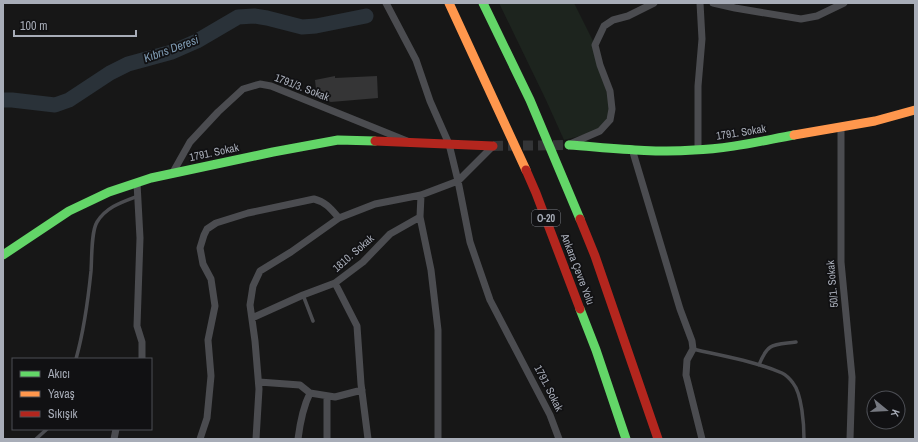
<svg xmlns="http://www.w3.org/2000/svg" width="918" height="442" viewBox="0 0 918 442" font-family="'Archivo Narrow',sans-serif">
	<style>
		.green { fill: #1d241e }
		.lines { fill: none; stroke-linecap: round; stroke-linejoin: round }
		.river { stroke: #2a3239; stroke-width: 15 }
		.building { fill: #353536 }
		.secondary-tunnel { stroke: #343537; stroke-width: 10; stroke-dasharray: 10 5; stroke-linecap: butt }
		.lane { stroke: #4b4c50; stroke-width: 3.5 }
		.street { stroke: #4b4c50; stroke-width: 7 }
		.fast { stroke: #63d668; stroke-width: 9 }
		.slow { stroke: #ff974d; stroke-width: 9 }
		.jam { stroke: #b3261e; stroke-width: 9 }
		.labels { text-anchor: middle; stroke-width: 3.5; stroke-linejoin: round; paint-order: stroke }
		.shield { fill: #111113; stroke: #7b7e86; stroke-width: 1 }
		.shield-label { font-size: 10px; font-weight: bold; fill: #a8adb8 }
		.street-label { font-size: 11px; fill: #a8adb8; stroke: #111113 }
		.water-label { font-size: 12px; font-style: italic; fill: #7f9bb3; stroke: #111113 }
	</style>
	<rect width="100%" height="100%" fill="#171717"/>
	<path class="green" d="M499,3H574L595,45L612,109L600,131L564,140L546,100Z"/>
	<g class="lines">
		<path class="river" d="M3,100H12L55,105L69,100L110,73L128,64L172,52L197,41L238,17L254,16L267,18L302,27L316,26L366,16"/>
	</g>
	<path class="building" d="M335,76V78L377,76L378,98L331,102L317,98L315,80Z"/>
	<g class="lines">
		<path class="secondary-tunnel" d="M493,146L569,145"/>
		<path class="lane" d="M303,295L313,321
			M693,349C722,356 754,361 782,373C786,375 790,379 793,383C802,394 804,425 804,439
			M76,359C84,330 88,301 91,271C92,258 91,232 97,222C106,207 122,202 138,196
			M759,365C768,342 773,345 796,342
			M36,439L47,429"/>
		<path class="street" d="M386,3L416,60L430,101L449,144L458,181L470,242L490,300L550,415L559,439
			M713,3L735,8L801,19L817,16L844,3
			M841,128V262L852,377L850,439
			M570,144L600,131L610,120L612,109L610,91L600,65L595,45L604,26L613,20L628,16L654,3
			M632,149L680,309L692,341L693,349L687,360L686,375L702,439
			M698,150V86L702,39L700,3
			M172,174L190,142L218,112L243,89L260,84L271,86L407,141
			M137,183L140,238L137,326L142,342V359
			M421,195L420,217L431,270L438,330V439
			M335,283L357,326L361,384L368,439
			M252,318L303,295L335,283L363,262L390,234L420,217
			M259,382L300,385L310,393L335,397L362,390
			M114,439L116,429
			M200,439L207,418L211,376L208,340L215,306L211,279L203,264L200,248L204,235L207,229L216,223L248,213L314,199C326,202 331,209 339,218
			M256,439L259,389L255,341L250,305L253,286L260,271L291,252L339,218L375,204L421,195L458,181L493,146
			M298,439C300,423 303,407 310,393
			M327,439V396"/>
		<path class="fast" d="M483,3L530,100L580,219
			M569,145C611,148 652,153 694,150C728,149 761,141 794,135
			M3,255L69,211L109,192L151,178L273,152L338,140L375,141
			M580,309L596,350L626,439"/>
		<path class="slow" d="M449,3L526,170
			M794,135L875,121L915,110"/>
		<path class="jam" d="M375,141L493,146
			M526,170L536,193L580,309
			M580,219L595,256L658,439"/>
	</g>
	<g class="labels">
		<rect class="shield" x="532" y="210" width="28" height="16" rx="3"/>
		<g class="shield-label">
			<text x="546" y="222">O-20</text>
		</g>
		<g class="street-label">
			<text transform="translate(302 87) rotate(21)" y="4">1791/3. Sokak</text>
			<text transform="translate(741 132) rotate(-9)" y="4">1791. Sokak</text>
			<text transform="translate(214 152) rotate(-12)" y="4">1791. Sokak</text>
			<text transform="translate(353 253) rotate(-41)" y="4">1810. Sokak</text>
			<text transform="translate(578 269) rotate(69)" y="4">Ankara Çevre Yolu</text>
			<text transform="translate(832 284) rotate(-95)" y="4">50/1. Sokak</text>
			<text transform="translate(549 388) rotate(63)" y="4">1791. Sokak</text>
		</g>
		<g class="water-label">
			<text transform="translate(171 49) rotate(-20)" y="4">Kıbrıs Deresi</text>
		</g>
	</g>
	<rect width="918" height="442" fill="none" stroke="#a8adb8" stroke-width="8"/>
	<rect x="12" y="358" width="140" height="72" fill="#111113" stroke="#4d4f55"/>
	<rect x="20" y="371" width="20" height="6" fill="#63d668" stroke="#4d4f55"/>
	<text x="48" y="378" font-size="12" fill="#a8adb8">Akıcı</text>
	<rect x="20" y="391" width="20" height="6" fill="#ff974d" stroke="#4d4f55"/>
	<text x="48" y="398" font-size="12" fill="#a8adb8">Yavaş</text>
	<rect x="20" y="411" width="20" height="6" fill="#b3261e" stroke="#4d4f55"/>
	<text x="48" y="418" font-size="12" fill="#a8adb8">Sıkışık</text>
	<g transform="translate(886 410) rotate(108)"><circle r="19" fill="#111113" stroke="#4d4f55"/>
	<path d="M0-3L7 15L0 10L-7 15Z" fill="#757880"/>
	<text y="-6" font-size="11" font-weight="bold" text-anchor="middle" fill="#a8adb8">K</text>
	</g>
	<path d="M14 30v6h122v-6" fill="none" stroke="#a8adb8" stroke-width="2"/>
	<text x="20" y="30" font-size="12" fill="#a8adb8" stroke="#111113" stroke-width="3" paint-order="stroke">100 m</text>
</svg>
